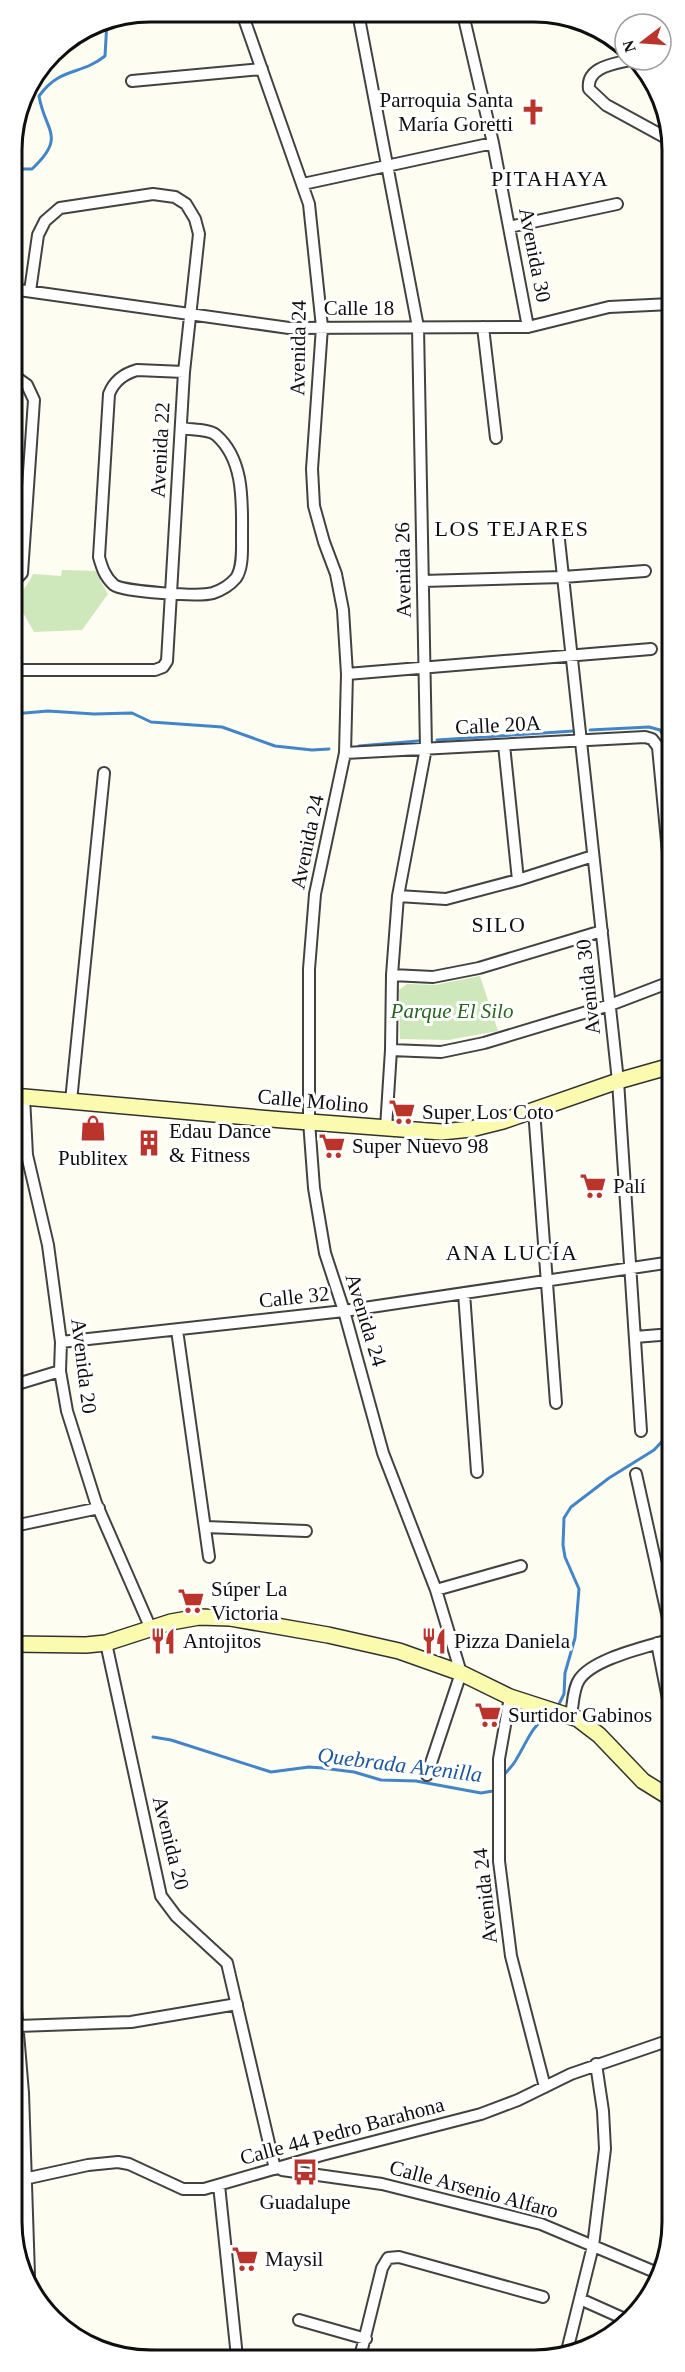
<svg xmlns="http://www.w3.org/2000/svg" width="685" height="2372" viewBox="0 0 685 2372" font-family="'Times New Roman',serif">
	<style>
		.green { fill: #cee8bc }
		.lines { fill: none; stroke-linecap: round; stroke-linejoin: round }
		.stream { stroke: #4285c8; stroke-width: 3 }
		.minor-casing { stroke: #424242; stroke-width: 14 }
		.secondary-casing { stroke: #313131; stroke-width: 18 }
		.minor { stroke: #fff; stroke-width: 10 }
		.secondary { stroke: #fbfbb0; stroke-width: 15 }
		.labels { text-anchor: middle; stroke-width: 6; stroke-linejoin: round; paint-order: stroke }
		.poi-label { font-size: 21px; fill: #0f0f0f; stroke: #fff; text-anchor: start }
		.street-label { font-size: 21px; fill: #0f0f0f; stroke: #fff }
		.park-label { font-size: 21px; font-style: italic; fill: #296521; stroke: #fff }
		.neighbourhood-label { font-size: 22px; letter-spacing: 1.5px; fill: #0f0f0f; stroke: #fff }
		.water-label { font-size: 22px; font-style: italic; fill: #1d589c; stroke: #fff }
		.rim { fill: none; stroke: #0f0f0f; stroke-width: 3 }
	</style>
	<rect width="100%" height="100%" fill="#fefdf2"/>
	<path class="green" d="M62,570L100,571V580L108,594L82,630L34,632L13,595C24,592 28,584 33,574L61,576Z
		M480,976L498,1031L448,1040L400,1039L399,990L407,984L435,985Z"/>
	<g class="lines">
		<path class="stream" d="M12,169H32C67,136 45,132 39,96C61,66 80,76 105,56L107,21
			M13,714L48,711L94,714L132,713L151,722L222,727L275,746L312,750L329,749
			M590,730L649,727L660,730L671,749
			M437,740L574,731
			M359,746L418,741
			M557,1708L564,1694L565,1673L575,1638L579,1589L565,1557L563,1545L564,1518L571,1507L609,1478L654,1450L672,1431
			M153,1737L171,1740L271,1772L309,1767L322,1768L354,1772L381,1780L416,1781L481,1793L493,1791L495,1787
			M502,1777C507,1771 514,1765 517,1758C527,1742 531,1727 547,1716"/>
		<g class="minor-casing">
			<path id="minor" d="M242,13L309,204L322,327L312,469L314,506L324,542L336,574L343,610L347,674L345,753L315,894L309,969V1121L314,1188L325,1253L344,1311L383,1453L436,1590L461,1673L427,1775
				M358,13L418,327L426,748L398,896L392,975L391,1050L386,1128
				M463,14L493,143L528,327
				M630,60C614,64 586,67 589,89L606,105L670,140
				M132,81L262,69
				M303,184L493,143
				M509,227L617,204
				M12,289L289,328L528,327L609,307L671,304
				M483,327L496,438
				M13,375L27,385L34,400L22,573L13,583
				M181,428C191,430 209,429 216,435C245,460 242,504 242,538C242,550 243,568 236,578C230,585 222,590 213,593C200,597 124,592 114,585C105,577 102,568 99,557L109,394C114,381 123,374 137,370L184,372
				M559,540L618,1081L641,1431
				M423,581L563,577L645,571
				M13,670H155L163,667L167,661L184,372L199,234L195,219L186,204L175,197L153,194L60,208L45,221L38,235L30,291
				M347,674L651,649
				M504,745L518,880
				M345,753L645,737L652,739L658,747L671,884
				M398,896L446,899L518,880L593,856
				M392,975L433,977L479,968L602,931
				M391,1050L441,1052L484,1043L610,1005L665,984L671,980
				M24,1097L27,1155L48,1245L61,1342L60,1371L67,1411L96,1503L151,1629
				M71,1101L104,773
				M534,1110L556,1403
				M464,1293L477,1472
				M177,1330L209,1557
				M635,1337L672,1334
				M61,1342L344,1311L672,1262
				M14,1385L60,1371
				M636,1474L672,1636
				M14,1526L99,1508
				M206,1527L306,1531
				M436,1590L521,1566
				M106,1643L161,1896L176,1916L227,1963L275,2169
				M657,1643L669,1704
				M510,1697L499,1759V1861L511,1956L545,2087
				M571,1716C573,1705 573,1689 579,1680C593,1658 648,1647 672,1639
				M14,1985L23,2093L29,2275
				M18,2026L131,2022L237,2004
				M282,2170L382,2184L541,2224L655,2272
				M15,2181L88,2165L118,2162L129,2164L183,2189H204L322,2155L481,2114L518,2100L571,2074L673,2039
				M219,2185L237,2357
				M580,2299L627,2320
				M299,2320L366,2339
				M116,2354L177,2357
				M566,2355L593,2246L605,2149L603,2111L596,2064
				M360,2357L382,2268L388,2258L399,2257L543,2297"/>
		</g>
		<g class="secondary-casing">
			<path id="secondary" d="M13,1096L283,1120L441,1132L471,1129L503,1121L618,1081L671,1066
				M14,1644L86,1645L106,1643L171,1622L199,1617L230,1618L328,1635L399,1651L461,1673L510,1697L578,1719L599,1735L643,1781L672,1799"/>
		</g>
		<use href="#minor" class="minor"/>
		<use href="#secondary" class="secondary"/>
	</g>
	<defs>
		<g id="church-bare" transform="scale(2.07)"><path d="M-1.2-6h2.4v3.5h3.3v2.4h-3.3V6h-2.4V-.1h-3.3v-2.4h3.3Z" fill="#ba342c" stroke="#fff" stroke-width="2.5" paint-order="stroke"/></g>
		<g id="supermarket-bare" transform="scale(2.07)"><path d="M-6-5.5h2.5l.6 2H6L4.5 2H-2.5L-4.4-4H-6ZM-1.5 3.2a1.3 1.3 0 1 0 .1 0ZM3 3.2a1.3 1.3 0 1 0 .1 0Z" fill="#ba342c" stroke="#fff" stroke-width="2.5" paint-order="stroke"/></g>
		<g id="shop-bare" transform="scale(2.07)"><path d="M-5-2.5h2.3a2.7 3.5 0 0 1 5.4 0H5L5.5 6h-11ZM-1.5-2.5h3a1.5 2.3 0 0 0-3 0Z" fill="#ba342c" stroke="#fff" stroke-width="2.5" paint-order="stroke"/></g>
		<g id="building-bare" transform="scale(2.07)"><path d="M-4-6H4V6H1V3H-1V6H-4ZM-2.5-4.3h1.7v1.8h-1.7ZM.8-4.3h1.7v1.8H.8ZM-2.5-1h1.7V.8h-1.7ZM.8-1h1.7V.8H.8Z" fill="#ba342c" stroke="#fff" stroke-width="2.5" paint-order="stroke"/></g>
		<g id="restaurant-bare" transform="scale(2.07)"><path d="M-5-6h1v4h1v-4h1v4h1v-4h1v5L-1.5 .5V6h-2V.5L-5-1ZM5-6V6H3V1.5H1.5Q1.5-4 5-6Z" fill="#ba342c" stroke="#fff" stroke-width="2.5" paint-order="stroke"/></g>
		<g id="bus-bare" transform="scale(2.07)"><path d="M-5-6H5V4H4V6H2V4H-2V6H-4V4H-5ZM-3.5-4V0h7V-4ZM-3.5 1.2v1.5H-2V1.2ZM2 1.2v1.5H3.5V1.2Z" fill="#ba342c" stroke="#fff" stroke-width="2.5" paint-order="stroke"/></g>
	</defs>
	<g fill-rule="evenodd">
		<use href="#church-bare" x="533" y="112"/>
		<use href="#supermarket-bare" x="402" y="1112"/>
		<use href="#shop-bare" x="93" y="1128"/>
		<use href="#building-bare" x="149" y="1143"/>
		<use href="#supermarket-bare" x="332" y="1146"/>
		<use href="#supermarket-bare" x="593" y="1186"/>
		<use href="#supermarket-bare" x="191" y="1601"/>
		<use href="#restaurant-bare" x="163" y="1641"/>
		<use href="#restaurant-bare" x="434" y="1641"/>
		<use href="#supermarket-bare" x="488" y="1715"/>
		<use href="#bus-bare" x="305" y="2172"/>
		<use href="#supermarket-bare" x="245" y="2259"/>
	</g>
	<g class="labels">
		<g class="poi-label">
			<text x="513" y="107" text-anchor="end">Parroquia Santa<tspan x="513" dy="24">María Goretti</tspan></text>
			<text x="422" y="1119">Super Los Coto</text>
			<text x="169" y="1138">Edau Dance<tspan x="169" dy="24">&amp; Fitness</tspan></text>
			<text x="352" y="1153">Super Nuevo 98</text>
			<text x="93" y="1165" text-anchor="middle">Publitex</text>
			<text x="613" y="1193">Palí</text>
			<text x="211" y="1596">Súper La<tspan x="211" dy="24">Victoria</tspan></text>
			<text x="183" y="1648">Antojitos</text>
			<text x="454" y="1648">Pizza Daniela</text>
			<text x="508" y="1722">Surtidor Gabinos</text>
			<text x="305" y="2209" text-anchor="middle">Guadalupe</text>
			<text x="265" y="2266">Maysil</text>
		</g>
		<g class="street-label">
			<text transform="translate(535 255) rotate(79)" y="7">Avenida 30</text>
			<text x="359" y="315">Calle 18</text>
			<text transform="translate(298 348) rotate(-89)" y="7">Avenida 24</text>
			<text transform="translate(160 450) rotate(-87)" y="7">Avenida 22</text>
			<text transform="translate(403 570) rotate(-91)" y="7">Avenida 26</text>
			<text transform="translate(498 725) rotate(-3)" y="7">Calle 20A</text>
			<text transform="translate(307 842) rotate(-78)" y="7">Avenida 24</text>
			<text transform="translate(588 987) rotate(-96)" y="7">Avenida 30</text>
			<text transform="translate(313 1101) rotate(5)" y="7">Calle Molino</text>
			<text transform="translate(294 1297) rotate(-6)" y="7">Calle 32</text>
			<text transform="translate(366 1320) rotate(73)" y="7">Avenida 24</text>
			<text transform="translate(84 1366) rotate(83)" y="7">Avenida 20</text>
			<text transform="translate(171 1843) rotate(76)" y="7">Avenida 20</text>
			<text transform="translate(485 1896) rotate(-96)" y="7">Avenida 24</text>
			<text transform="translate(342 2131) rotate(-15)" y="7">Calle 44 Pedro Barahona</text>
			<text transform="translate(474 2189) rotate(15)" y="7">Calle Arsenio Alfaro</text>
		</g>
		<g class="park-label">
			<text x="452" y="1018">Parque El Silo</text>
		</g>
		<g class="neighbourhood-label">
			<text x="550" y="186">PITAHAYA</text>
			<text x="512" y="536">LOS TEJARES</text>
			<text x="499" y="932">SILO</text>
			<text x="512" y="1260">ANA LUCÍA</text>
		</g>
		<g class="water-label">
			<text transform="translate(400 1764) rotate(7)" y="8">Quebrada Arenilla</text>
		</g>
	</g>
	<path d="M0 0H685V2372H0ZM150 22H534A128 128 0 0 1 662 150V2222A128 128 0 0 1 534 2350H150A128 128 0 0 1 22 2222V150A128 128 0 0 1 150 22Z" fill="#fff" fill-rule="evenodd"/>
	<path class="rim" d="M150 22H534A128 128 0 0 1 662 150V2222A128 128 0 0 1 534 2350H150A128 128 0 0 1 22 2222V150A128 128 0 0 1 150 22Z"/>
	<g transform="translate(643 42) rotate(253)"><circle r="28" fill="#ffffff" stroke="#9f9f9f" stroke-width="1.5"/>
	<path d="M0-4.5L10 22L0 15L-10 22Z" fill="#ba342c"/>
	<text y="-9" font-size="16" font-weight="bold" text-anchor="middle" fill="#0f0f0f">N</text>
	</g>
</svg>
